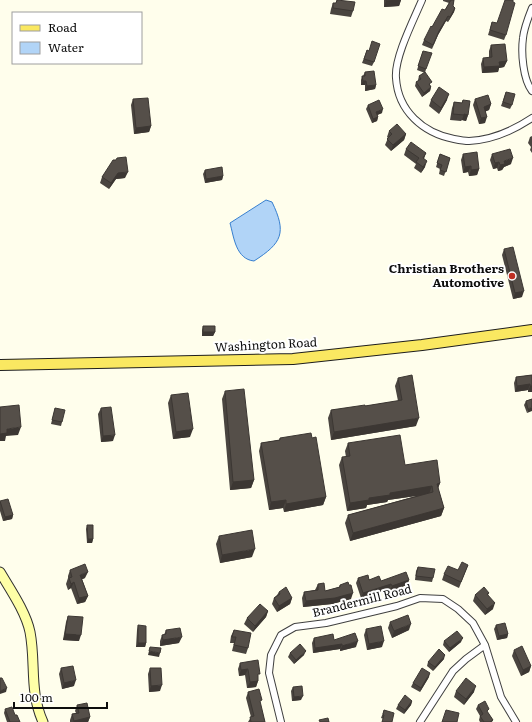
<svg xmlns="http://www.w3.org/2000/svg" width="532" height="722" viewBox="0 0 532 722" font-family="Literata,serif">
	<style>
		.water { fill: #b1d4f7; stroke: #377fcf }
		.lines { fill: none; stroke-linecap: round; stroke-linejoin: round }
		.street-casing { stroke: #404040; stroke-width: 8 }
		.secondary-casing { stroke: #2f2f2f; stroke-width: 11 }
		.primary-casing { stroke: #1e1e1e; stroke-width: 12 }
		.street { stroke: #fff; stroke-width: 6 }
		.secondary { stroke: #feffa7; stroke-width: 9 }
		.primary { stroke: #fae861; stroke-width: 10 }
		.wall { fill: #49443f }
		.shaded-wall { fill: #3c3733 }
		.building { fill: #554f49; stroke: #3c3733 }
		.poi-dot { fill: #be2f23; stroke: #fff; stroke-width: 1.5 }
		.labels { text-anchor: middle; stroke-width: 4; stroke-linejoin: round; paint-order: stroke }
		.poi-label { font-size: 12px; font-weight: bold; fill: #0d0d0d; stroke: #fff; text-anchor: end }
		.street-label { font-size: 12px; fill: #0d0d0d; stroke: #fff }
	</style>
	<rect width="100%" height="100%" fill="#fffeec"/>
	<path class="water" d="M266,200L272,202C287,233 282,243 254,261C236,259 234,238 230,223Z"/>
	<g class="lines">
		<g class="street-casing">
			<path id="street" d="M422,0C414,19 394,58 396,78C398,111 423,133 454,139C459,140 464,141 469,141C492,140 514,130 532,118
				M532,8C528,18 524,28 523,38C521,53 523,79 532,91
				M281,722L269,673L271,655L281,635L295,627L326,623L397,606L420,598L443,599L458,609L473,623L485,645L501,697L516,722
				M420,722L453,671L466,659L485,645"/>
		</g>
		<g class="secondary-casing">
			<path id="secondary" d="M0,572C10,589 26,612 30,632C36,663 29,691 43,722"/>
		</g>
		<g class="primary-casing">
			<path id="primary" d="M0,365L293,359L422,345L532,330"/>
		</g>
		<use href="#street" class="street"/>
		<use href="#secondary" class="secondary"/>
		<use href="#primary" class="primary"/>
	</g>
	<path class="wall" d="M337,0L353,11L351,17L330,14L331,9L333,3H336Z
		M384,0H401L399,6L384,7Z
		M443,0H454L453,6L455,8L454,12L448,22L446,21L438,35L432,49L422,45L424,40L432,27L445,10L449,3L443,1Z
		M492,22L506,35L504,40L488,35Z
		M491,45L507,61L504,67L499,68L498,72L482,73L481,64L483,58H489V51Z
		M367,50L369,51L374,62L372,66L362,63Z
		M423,51L426,69L425,73L431,87L430,91L422,97L415,86L416,82L418,81V80L419,76L425,73L417,70Z
		M365,72L376,85L375,89L365,91V85H361V80L362,76H363Z
		M506,92L512,105L510,109L501,106Z
		M133,99L151,126L149,132L134,134L131,105Z
		M475,99L491,104L489,110L486,111L485,123L479,124L473,105Z
		M431,100H447L439,114L429,106Z
		M463,100L468,115L466,121L462,120L461,121L450,120L452,108L454,102L462,103Z
		M368,105L382,113L377,115L378,117L377,121L372,123L366,109Z
		M389,131L406,134L404,140L391,151L385,145L388,138L387,137Z
		M532,136V153L530,150L531,147L528,143L530,137Z
		M406,149L426,153L424,159L425,167L421,173L414,168L416,164L404,155Z
		M440,154L450,158L444,176L439,174L440,169L436,167Z
		M463,154L479,169L477,175L469,176L468,172L463,173L461,160Z
		M492,154L511,164L504,167L502,170L498,171L497,168L493,169L490,160Z
		M116,160L125,178L116,179L109,189L100,183L102,177Z
		M205,170L223,176L222,180L205,183L203,174Z
		M504,249L522,297L513,299L502,255Z
		M203,326L215,332L213,336H202V330Z
		M532,375V392H528V390L515,392L514,383L516,377Z
		M398,378L416,426L331,440L328,418L331,410L365,406L398,401L395,386Z
		M225,391L254,480L251,488L230,490L222,399Z
		M171,395L190,437L173,439L168,403Z
		M532,399L527,413L524,405L526,401Z
		M55,408L62,422L61,426L51,424Z
		M101,408L113,441L101,442L98,414Z
		M280,438H312L326,497L323,505L284,512L283,508L269,510L259,451L261,443L279,440Z
		M348,443L405,465L440,483L438,488L444,508L441,516L350,541L345,523L348,515L416,496L388,500L387,502L367,505L366,508L347,511L339,465L342,457H346L345,451Z
		M0,501L13,515L12,519L3,521L0,511Z
		M87,525L93,539L92,543H87L86,529Z
		M219,536L252,557L220,563L216,544Z
		M468,565L459,588L442,580L444,574L458,570Z
		M418,567L433,578L432,582L415,580L416,571Z
		M70,570L85,578L82,579L88,596L85,602L77,604L71,588L68,590L66,584L68,578V576Z
		M358,578L381,581L409,580L407,585L390,591L389,589L361,598L356,583Z
		M318,584L325,591L339,587L340,585L351,599L332,604L303,607L302,598L304,592L315,590Z
		M279,592L292,598L290,604L277,612L272,604L274,598L277,595Z
		M489,593L488,595L493,609L485,615L473,601L475,595Z
		M268,611L266,617L253,632L244,624L247,618Z
		M68,616L79,641L63,640L66,622Z
		M390,622L409,630L392,638L388,628Z
		M138,625L146,643L145,647H136L137,630Z
		M496,625L508,634L507,638L497,640L494,629Z
		M366,629L382,647L367,650L364,635Z
		M166,630L179,643L160,646V641L162,635H164Z
		M234,630L248,648L246,654L232,651L234,643H230L231,636Z
		M314,638L334,640L356,647L340,651V649L313,653L312,643Z
		M444,641L461,642L449,652L443,645Z
		M514,650L531,666L529,672L521,676L512,656Z
		M290,653L304,655L294,664L288,657Z
		M444,659L433,671L427,666L428,662Z
		M240,663L258,678V681L256,687L247,688L245,675L239,676L238,669Z
		M61,668L74,686L62,689L59,674Z
		M150,668L160,691L149,692L148,674Z
		M429,677L420,692L411,687L413,683Z
		M293,687L301,700L292,701L291,691Z
		M456,691L474,692L464,705L454,697Z
		M248,692L260,704L265,722H248L251,717L246,698Z
		M412,701L411,705L404,714L396,709L398,705Z
		M77,705L90,717L88,722H70V720L72,714L76,713L75,711Z
		M478,705L488,713L493,720L492,722H480L479,720L480,716L476,709Z
		M5,709L20,722H7L4,713Z
		M384,710L392,722L381,718Z"/>
	<path class="shaded-wall" d="M401,0L399,6L384,7L386,1Z
		M455,8L454,12L448,22L450,17Z
		M448,16L446,21L438,35L432,49L439,31Z
		M507,61L504,67L499,68L498,72L482,73L484,67L499,62Z
		M363,81H366L365,85H361Z
		M376,85L375,89L365,91L367,86Z
		M431,87L430,91L422,97L424,93Z
		M449,94L447,100L439,114L441,108Z
		M491,104L489,110L482,113L484,107Z
		M383,109L382,113L375,116L376,112Z
		M464,114L468,115L466,121L462,120Z
		M378,117L377,121L372,123L373,119Z
		M487,117L485,123L479,124L481,118Z
		M151,126L149,132L134,134L136,128Z
		M406,134L404,140L391,151L393,145Z
		M513,158L511,164L504,167L502,170L498,171L500,165L504,161Z
		M427,161L425,167L421,173L423,167Z
		M499,162L497,168L493,169L495,163Z
		M471,166L468,172L463,173L465,167Z
		M479,169L477,175L469,176L471,170Z
		M128,172L125,178L116,179L109,189L111,183L118,173Z
		M223,176L222,180L205,183L206,179Z
		M524,291L522,297L513,299L515,293Z
		M203,332H215L213,336H202Z
		M530,384L528,390L515,392L517,386Z
		M530,386H532V392H528Z
		M532,407V411L527,413L528,409Z
		M419,418L416,426L331,440L334,432Z
		M21,427L18,435L6,436L5,441H0V434L7,429Z
		M193,429L190,437L173,439L176,432Z
		M115,435L113,441L101,442L103,436Z
		M254,480L251,488L230,490L233,482Z
		M440,483L437,491V484Z
		M432,486L429,494L388,500L387,502L367,505L366,508L347,511L350,503L390,493Z
		M326,497L323,505L284,512L286,504Z
		M286,500L283,508L269,510L271,502Z
		M444,508L441,516L350,541L353,533Z
		M13,515L12,519L3,521L5,517Z
		M88,539H93L92,543H87Z
		M255,549L252,557L220,563L222,555Z
		M88,572L85,578L78,581L80,575Z
		M409,580L407,585L390,591L392,586Z
		M74,582L71,588L68,590L71,584Z
		M391,584L389,589L361,598L363,593Z
		M353,593L351,599L332,604L303,607L306,601Z
		M88,596L85,602L77,604L79,598Z
		M292,598L290,604L277,612L279,606Z
		M495,603L493,609L485,615L487,609Z
		M268,611L266,617L253,632L255,626Z
		M411,624L409,630L392,638L394,631Z
		M65,634L81,635L79,641L63,640Z
		M508,634L507,638L497,640L499,636Z
		M182,637L179,643L160,646L163,640Z
		M463,638L461,642L449,652L450,648Z
		M358,641L356,647L340,651L342,646Z
		M384,641L382,647L367,650L369,644Z
		M138,643H146L145,647H136Z
		M342,644L340,649L313,653L315,648Z
		M149,651L160,653L159,657L148,655Z
		M306,651L304,655L294,664L296,660Z
		M445,655L444,659L433,671L435,667Z
		M531,666L529,672L521,676L523,670Z
		M248,669L245,675L239,676L241,670Z
		M430,673L429,677L420,692L421,688Z
		M76,680L74,686L62,689L64,683Z
		M258,681L256,687L247,688L250,682Z
		M162,685L160,691L149,692L151,686Z
		M476,686L474,692L464,705L466,699Z
		M7,688L6,692L0,694V691Z
		M303,696L301,700L292,701L294,697Z
		M412,701L411,705L404,714L405,710Z
		M90,717L88,722H73L74,721Z"/>
	<path class="building" d="M337,0L355,2L353,11L333,8V3H336Z
		M386,0H401L386,1Z
		M451,0H454L453,6L455,8L450,17L448,16L439,31L433,45L424,40L431,26L432,27L442,9L445,10Z
		M505,0H513V2L515,3L506,35L490,30L492,22L497,23Z
		M372,41L380,44L374,62L364,59L367,50L369,51Z
		M505,44L507,61L499,62L500,66L484,67L483,58L492,57L491,45Z
		M423,51L432,53L426,69L418,66Z
		M374,71L376,85L367,86L366,81H363L362,76H365V72Z
		M425,72L432,82L429,84L431,87L424,93L416,82L421,79L419,76Z
		M439,87L449,94L441,108L431,100Z
		M506,92L515,94L512,105L503,102Z
		M488,95L491,104L484,107L487,117L481,118L475,99Z
		M148,98L151,126L136,128L133,99Z
		M379,100L383,109L376,112L378,117L373,119L368,105Z
		M463,100L470,101L468,115L464,114V115L453,114L454,102L462,103Z
		M397,124L406,134L393,145L387,139L392,134L389,131Z
		M411,142L426,153L423,158L427,161L423,167L416,162L419,158L406,149Z
		M510,149L513,158L504,161L505,164L500,165L499,162L495,163L492,154Z
		M477,152L479,169L471,170V166L465,167L463,154Z
		M440,154L450,158L446,172L440,170L442,165L437,163Z
		M126,157L128,172L118,173L111,183L102,177L113,160H116L117,158Z
		M222,167L223,176L206,179L205,170Z
		M513,247L524,291L515,293L504,249Z
		M203,326H215V332H203Z
		M412,375L419,418L334,432L331,410L365,405V406L402,400L398,378Z
		M532,375V386H530V384L517,386L516,377Z
		M244,389L254,480L233,482L225,391Z
		M188,393L193,429L176,432L171,395Z
		M532,399V407L528,409L526,401Z
		M19,405L21,427L7,429V433L0,434V407Z
		M111,407L115,435L103,436L101,408Z
		M55,408L65,410L62,422L52,420Z
		M311,433L312,438L316,437L326,497L286,504V500L271,502L261,443L280,440V438Z
		M400,435L405,465L437,460L440,483L437,484L444,508L353,533L348,515L433,492L432,486L390,493V495L369,498V500L350,503L342,457L350,456L348,443Z
		M8,499L13,515L5,517L0,501Z
		M87,525H93V539H88Z
		M252,530L255,549L222,555L219,536Z
		M462,562L468,565L461,582L444,574L448,566L458,570Z
		M85,564L88,572L80,575L88,596L79,598L74,582L71,584L69,578L72,577L70,570Z
		M418,567L435,569L433,578L416,576Z
		M406,572L409,580L392,586L391,584L363,593L358,578L368,575L369,580L379,576L381,581Z
		M348,582L349,585H351L353,593L335,598L306,601L304,592L318,590V584L324,583L325,591L340,587V585Z
		M286,587L292,598L279,606L274,598L280,594L279,592Z
		M484,587L489,593L487,594L495,603L487,609L475,595Z
		M260,604L268,611L255,626L247,618Z
		M408,615L411,624L394,631L390,622Z
		M68,616L83,617L81,635L65,634Z
		M505,623L508,634L499,636L496,625Z
		M138,625L146,626V643H138Z
		M381,626L384,641L369,644L366,629Z
		M180,628L182,637L163,640L162,635L166,634V630Z
		M234,630L251,633L248,648L234,645L236,637H232Z
		M457,631L463,638L450,648L444,641Z
		M355,633L358,641L342,646V644L315,648L314,638L333,634L334,640Z
		M300,644L306,651L296,660L290,653Z
		M522,646L531,666L523,670L514,650Z
		M150,647L161,648L160,653L149,651Z
		M439,649L445,655L435,667L428,662Z
		M258,660L260,674H258V681L250,682L248,669L241,670L240,663Z
		M73,666L76,680L64,683L61,668Z
		M150,668H161L162,685L151,686Z
		M422,668L430,673L421,688L413,683Z
		M0,678H2L7,688L0,691Z
		M466,678L476,686L466,699L456,691Z
		M302,686L303,696L294,697L293,687Z
		M259,689L262,700L260,701L265,722H251L250,717L254,716L248,692Z
		M405,695L412,701L405,710L398,705Z
		M485,701L489,709L487,711L493,720L490,722H484L480,716L483,714L478,705Z
		M87,703L90,717L74,721L72,714L79,713L77,705Z
		M12,707L15,715H17L20,722H10L5,709Z
		M384,710L394,713L392,722H382L384,715L383,714Z
		M446,710L459,713L457,722H442Z
		M328,718L329,722H320L319,720Z"/>
	<circle class="poi-dot" cx="512" cy="276" r="4"/>
	<g class="labels">
		<g class="poi-label">
			<text x="504" y="273">Christian Brothers<tspan x="504" dy="14">Automotive</tspan></text>
		</g>
		<g class="street-label">
			<text transform="translate(266 345) rotate(-3)" y="4">Washington Road</text>
			<text transform="translate(362 601) rotate(-14)" y="4">Brandermill Road</text>
		</g>
	</g>
	<rect x="12" y="12" width="130" height="52" fill="#ffffff" stroke="#9e9e9e"/>
	<rect x="20" y="25" width="20" height="6" fill="#fae861" stroke="#9e9e9e"/>
	<text x="48" y="32" font-size="12" fill="#0d0d0d">Road</text>
	<rect x="20" y="42" width="20" height="12" fill="#b1d4f7" stroke="#9e9e9e"/>
	<text x="48" y="52" font-size="12" fill="#0d0d0d">Water</text>
	<path d="M14 702v6h93v-6" fill="none" stroke="#0d0d0d" stroke-width="2"/>
	<text x="20" y="702" font-size="12" fill="#0d0d0d" stroke="#ffffff" stroke-width="3" paint-order="stroke">100 m</text>
</svg>
